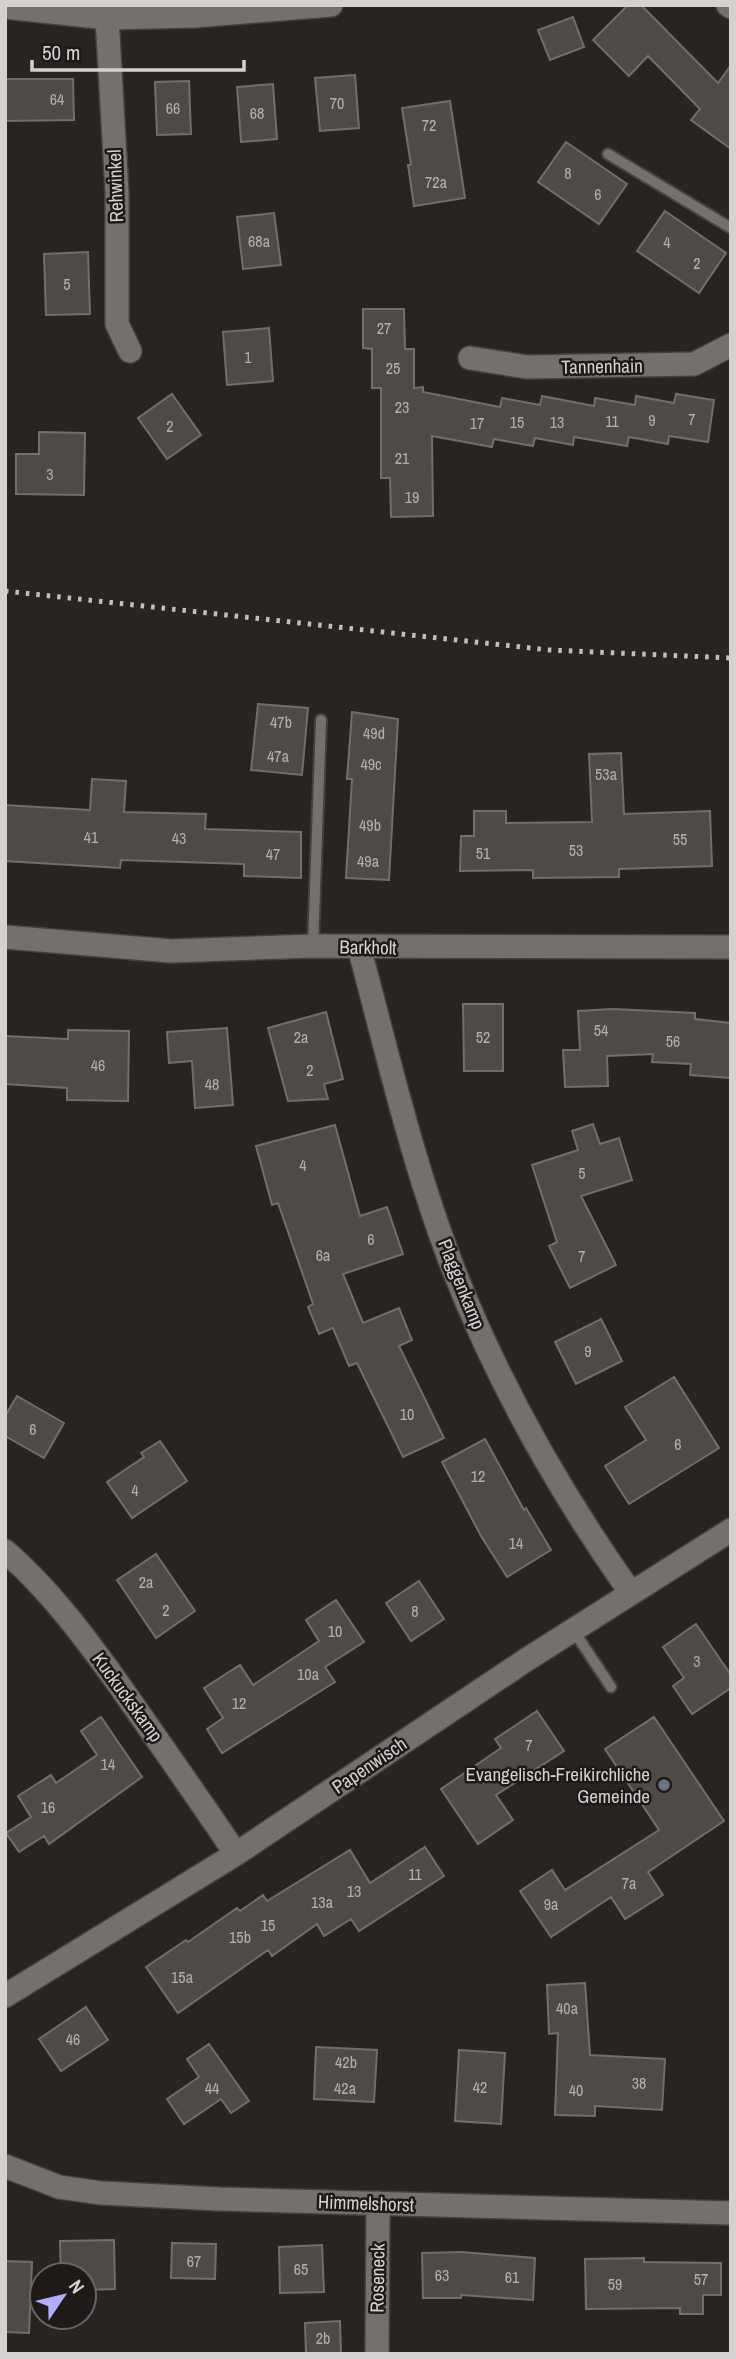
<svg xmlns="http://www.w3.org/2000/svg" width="736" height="2359" viewBox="0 0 736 2359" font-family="'Archivo Narrow',sans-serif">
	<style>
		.building { fill: #504a47; stroke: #746d6b; stroke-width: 2 }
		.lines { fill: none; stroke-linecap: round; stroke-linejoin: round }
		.service-casing { stroke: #45403e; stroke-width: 14 }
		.minor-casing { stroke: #45403e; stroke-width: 26 }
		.service { stroke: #76706d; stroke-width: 10 }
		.minor { stroke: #76706d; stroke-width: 23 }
		.rail { stroke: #c3bfbd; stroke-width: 5; stroke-dasharray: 3.5 7; stroke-linecap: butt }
		.worship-dot { fill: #6b7280; stroke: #1f1a18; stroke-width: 2.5 }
		.labels { text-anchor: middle; stroke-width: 5; stroke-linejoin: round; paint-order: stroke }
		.number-label { font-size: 16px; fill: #b4afae }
		.street-label { font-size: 19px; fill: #d5d1d0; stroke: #1f1a18 }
		.poi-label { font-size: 19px; fill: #d5d1d0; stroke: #1f1a18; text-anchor: end }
	</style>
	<rect width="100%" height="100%" fill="#292422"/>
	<path class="building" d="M628,5H641L718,83L731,65V149L691,120L700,109L648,56L629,76L593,40Z
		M573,17L584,47L550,60L538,30Z
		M355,75L359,128L320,131L315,78Z
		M5,79H73L74,120L5,121Z
		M189,81L191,134L157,135L155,82Z
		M273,84L277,139L241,142L237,87Z
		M450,101L465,198L414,206L408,165H411L402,108Z
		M566,142L627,184L599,224L538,182Z
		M665,211L726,253L699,293L637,251Z
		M274,213L281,265L243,269L237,217Z
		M88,252L90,314L46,315L44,254Z
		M363,309H404L405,349H414V388L423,387V392L500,407L502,398L540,405L542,396L594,406L595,398L635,405L636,396L674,403L676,394L714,400L708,442L669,436L668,444L629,437L627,446L574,437L573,445L535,438L533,446L494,439L492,447L432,436L433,516L391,517L390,478H381V388H372V349L363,348Z
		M269,328L273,381L227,385L223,332Z
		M172,394L201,435L167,459L138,418Z
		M39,432L85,433L84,495L16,494V454H39Z
		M258,704L308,708L302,775L251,770Z
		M352,712L398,719L389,880L346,878L352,779H347Z
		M621,753L624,814L710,811L712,866L619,869V877L533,878V870L460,871L461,836H474V811H506V823L592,822L589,754Z
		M92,779L126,781L124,812L206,814L205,829L301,832V878L244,876V864L121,860L120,868L5,861V805L90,810Z
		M463,1004H503V1071H464Z
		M613,1009L695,1013V1019L731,1023L730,1078L690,1075L691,1064L652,1062L653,1054L607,1056L608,1086L565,1087L563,1050H580L578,1011Z
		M326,1012L343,1079L324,1084L328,1099L288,1101L268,1028Z
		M227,1028L233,1105L195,1108L192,1061L169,1063L167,1032Z
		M68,1030L129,1031L128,1101L67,1100V1088L5,1084V1036L68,1039Z
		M593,1124L600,1144L619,1138L632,1180L581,1196L616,1265L570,1288L549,1246L557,1242L532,1165L578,1150L572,1131Z
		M335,1125L360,1216L387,1207L403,1254L343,1274L363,1323L399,1308L412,1340L399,1346L444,1438L403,1457L357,1363L349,1366L333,1328L319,1334L308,1307L313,1304L278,1203L272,1205L256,1146Z
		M601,1319L622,1361L576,1384L555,1342Z
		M674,1377L719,1448L629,1504L605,1466L646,1440L625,1407Z
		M17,1396L64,1423L44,1458L5,1436V1416Z
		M485,1439L524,1510L526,1508L551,1550L507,1577L481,1536L442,1462Z
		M160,1441L187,1481L132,1518L107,1482L144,1457L141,1453Z
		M156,1554L195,1611L156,1638L117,1580Z
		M419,1581L444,1619L411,1641L386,1603Z
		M336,1600L364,1642L325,1667L335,1682L222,1753L207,1729L223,1718L204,1688L240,1665L253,1685L319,1641L306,1620Z
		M696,1624L731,1675V1688L692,1714L673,1686L684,1678L663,1647Z
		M537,1711L564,1751L496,1795L513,1820L478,1844L441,1789L501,1748L495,1739Z
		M101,1717L142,1777L49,1844L44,1836L19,1852L6,1833L31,1817L18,1796L51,1775L56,1783L97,1755L81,1731Z
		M654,1717L724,1821L648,1872L663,1895L625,1919L611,1897L551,1937L520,1891L552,1870L565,1890L659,1830L605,1749Z
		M425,1847L444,1876L359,1931L351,1919L324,1936L317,1924L272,1956L268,1950L178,2013L146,1967L186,1940L188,1942L237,1908L240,1911L263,1895L267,1901L350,1850L370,1883Z
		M585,1983L590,2055L665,2059L662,2110L595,2106V2116L555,2115L558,2033L549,2034L547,1985Z
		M86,2007L108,2040L61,2071L39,2039Z
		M209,2044L249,2101L231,2113L221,2099L184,2124L167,2099L199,2077L187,2059Z
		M316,2047L377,2050L374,2102L314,2099Z
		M459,2050L505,2053L501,2124L455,2121Z
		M114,2240L115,2289L84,2290V2275H61L60,2241Z
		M172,2243L216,2244L215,2279L171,2278Z
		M322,2245L324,2292L280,2293L279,2247Z
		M461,2252L535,2258L533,2300L461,2295V2298H423L422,2253Z
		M644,2258V2262L721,2263V2295H703V2314H680V2308L586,2309L585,2259Z
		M5,2261L32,2262L29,2333L5,2332Z
		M340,2321L341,2354H306L305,2323Z"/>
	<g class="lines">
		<g class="service-casing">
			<path id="service" d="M608,154L731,228
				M313,946L321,720
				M573,1630L611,1687"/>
		</g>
		<g class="minor-casing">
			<path id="minor" d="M728,5L731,7
				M5,7L107,18L195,16L331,5
				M107,18L117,192V324L130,351
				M470,358L527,367L694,364L731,345
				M5,937L171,951L313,946L731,947
				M359,947C387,1052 412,1161 451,1263C497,1382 558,1490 631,1593
				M5,1551C49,1589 83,1635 117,1682C157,1739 197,1796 236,1854
				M5,1996L236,1854L526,1660L731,1530
				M5,2166L59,2187L101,2193L219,2199L731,2213
				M377,2354L378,2203"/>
		</g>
		<use href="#service" class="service"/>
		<use href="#minor" class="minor"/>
		<path class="rail" d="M5,591L549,650L731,658"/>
	</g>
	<circle class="worship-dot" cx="664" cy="1785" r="7"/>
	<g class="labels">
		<g class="number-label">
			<text x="57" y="105">64</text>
			<text x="337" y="109">70</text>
			<text x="173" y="114">66</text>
			<text x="257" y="119">68</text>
			<text x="429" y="131">72</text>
			<text x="568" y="179">8</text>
			<text x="436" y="188">72a</text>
			<text x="598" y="200">6</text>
			<text x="259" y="247">68a</text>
			<text x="667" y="248">4</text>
			<text x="697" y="269">2</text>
			<text x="67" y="290">5</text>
			<text x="384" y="334">27</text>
			<text x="248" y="363">1</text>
			<text x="393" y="374">25</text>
			<text x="402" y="413">23</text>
			<text x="692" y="425">7</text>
			<text x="652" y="426">9</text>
			<text x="612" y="427">11</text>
			<text x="517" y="428">15</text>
			<text x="557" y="428">13</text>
			<text x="477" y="429">17</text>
			<text x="170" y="432">2</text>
			<text x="402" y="464">21</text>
			<text x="50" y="480">3</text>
			<text x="412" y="503">19</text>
			<text x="281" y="728">47b</text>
			<text x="374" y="739">49d</text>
			<text x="278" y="762">47a</text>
			<text x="371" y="770">49c</text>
			<text x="606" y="780">53a</text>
			<text x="370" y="831">49b</text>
			<text x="91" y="843">41</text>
			<text x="179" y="844">43</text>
			<text x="680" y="845">55</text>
			<text x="576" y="856">53</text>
			<text x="483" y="859">51</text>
			<text x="273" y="860">47</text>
			<text x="368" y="867">49a</text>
			<text x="601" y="1036">54</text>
			<text x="301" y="1043">2a</text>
			<text x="483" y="1043">52</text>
			<text x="673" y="1047">56</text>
			<text x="98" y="1071">46</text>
			<text x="310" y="1076">2</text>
			<text x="212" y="1090">48</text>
			<text x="303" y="1171">4</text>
			<text x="582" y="1179">5</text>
			<text x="371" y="1245">6</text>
			<text x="323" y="1261">6a</text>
			<text x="582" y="1262">7</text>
			<text x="588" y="1357">9</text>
			<text x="407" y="1420">10</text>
			<text x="33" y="1435">6</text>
			<text x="678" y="1450">6</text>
			<text x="478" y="1482">12</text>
			<text x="135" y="1496">4</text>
			<text x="516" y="1549">14</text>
			<text x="146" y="1588">2a</text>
			<text x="166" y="1616">2</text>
			<text x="415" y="1617">8</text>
			<text x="335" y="1637">10</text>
			<text x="697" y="1667">3</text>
			<text x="308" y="1680">10a</text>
			<text x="239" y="1709">12</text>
			<text x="529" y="1751">7</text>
			<text x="108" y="1770">14</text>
			<text x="48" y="1813">16</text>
			<text x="415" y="1880">11</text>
			<text x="629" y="1889">7a</text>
			<text x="354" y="1897">13</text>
			<text x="322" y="1908">13a</text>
			<text x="551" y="1910">9a</text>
			<text x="268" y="1931">15</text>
			<text x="240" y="1943">15b</text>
			<text x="182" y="1983">15a</text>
			<text x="567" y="2014">40a</text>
			<text x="73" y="2045">46</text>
			<text x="346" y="2068">42b</text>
			<text x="639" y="2089">38</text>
			<text x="480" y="2093">42</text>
			<text x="212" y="2094">44</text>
			<text x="345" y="2094">42a</text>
			<text x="576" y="2096">40</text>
			<text x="194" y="2267">67</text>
			<text x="301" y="2275">65</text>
			<text x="442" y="2281">63</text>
			<text x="512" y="2283">61</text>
			<text x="701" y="2285">57</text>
			<text x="615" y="2290">59</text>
			<text x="323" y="2344">2b</text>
		</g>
		<g class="street-label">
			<text transform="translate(115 186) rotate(-92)" y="7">Rehwinkel</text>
			<text transform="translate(602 366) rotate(-1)" y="7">Tannenhain</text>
			<text transform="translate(368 947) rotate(1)" y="7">Barkholt</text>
			<text transform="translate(462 1284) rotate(68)" y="7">Plaggenkamp</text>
			<text transform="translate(128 1697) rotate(54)" y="7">Kuckuckskamp</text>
			<text transform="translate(369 1765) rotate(-34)" y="7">Papenwisch</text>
			<text transform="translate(366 2203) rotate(2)" y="7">Himmelshorst</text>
			<text transform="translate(377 2278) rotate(-89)" y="7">Roseneck</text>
		</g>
		<g class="poi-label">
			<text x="650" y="1781">Evangelisch-Freikirchliche<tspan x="650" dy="22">Gemeinde</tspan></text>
		</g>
	</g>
	<rect width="736" height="2359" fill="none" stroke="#d5d1d0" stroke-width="14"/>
	<g transform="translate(63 2296) rotate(55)"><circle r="33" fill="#1f1a18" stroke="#686362" stroke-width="2"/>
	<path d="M0-5L12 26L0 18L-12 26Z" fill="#b0aefa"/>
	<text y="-10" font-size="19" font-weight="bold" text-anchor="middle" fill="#d5d1d0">N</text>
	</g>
	<path d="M32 60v10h212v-10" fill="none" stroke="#d5d1d0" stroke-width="3.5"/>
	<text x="42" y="60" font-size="21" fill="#d5d1d0" stroke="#1f1a18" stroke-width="5" paint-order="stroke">50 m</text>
</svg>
